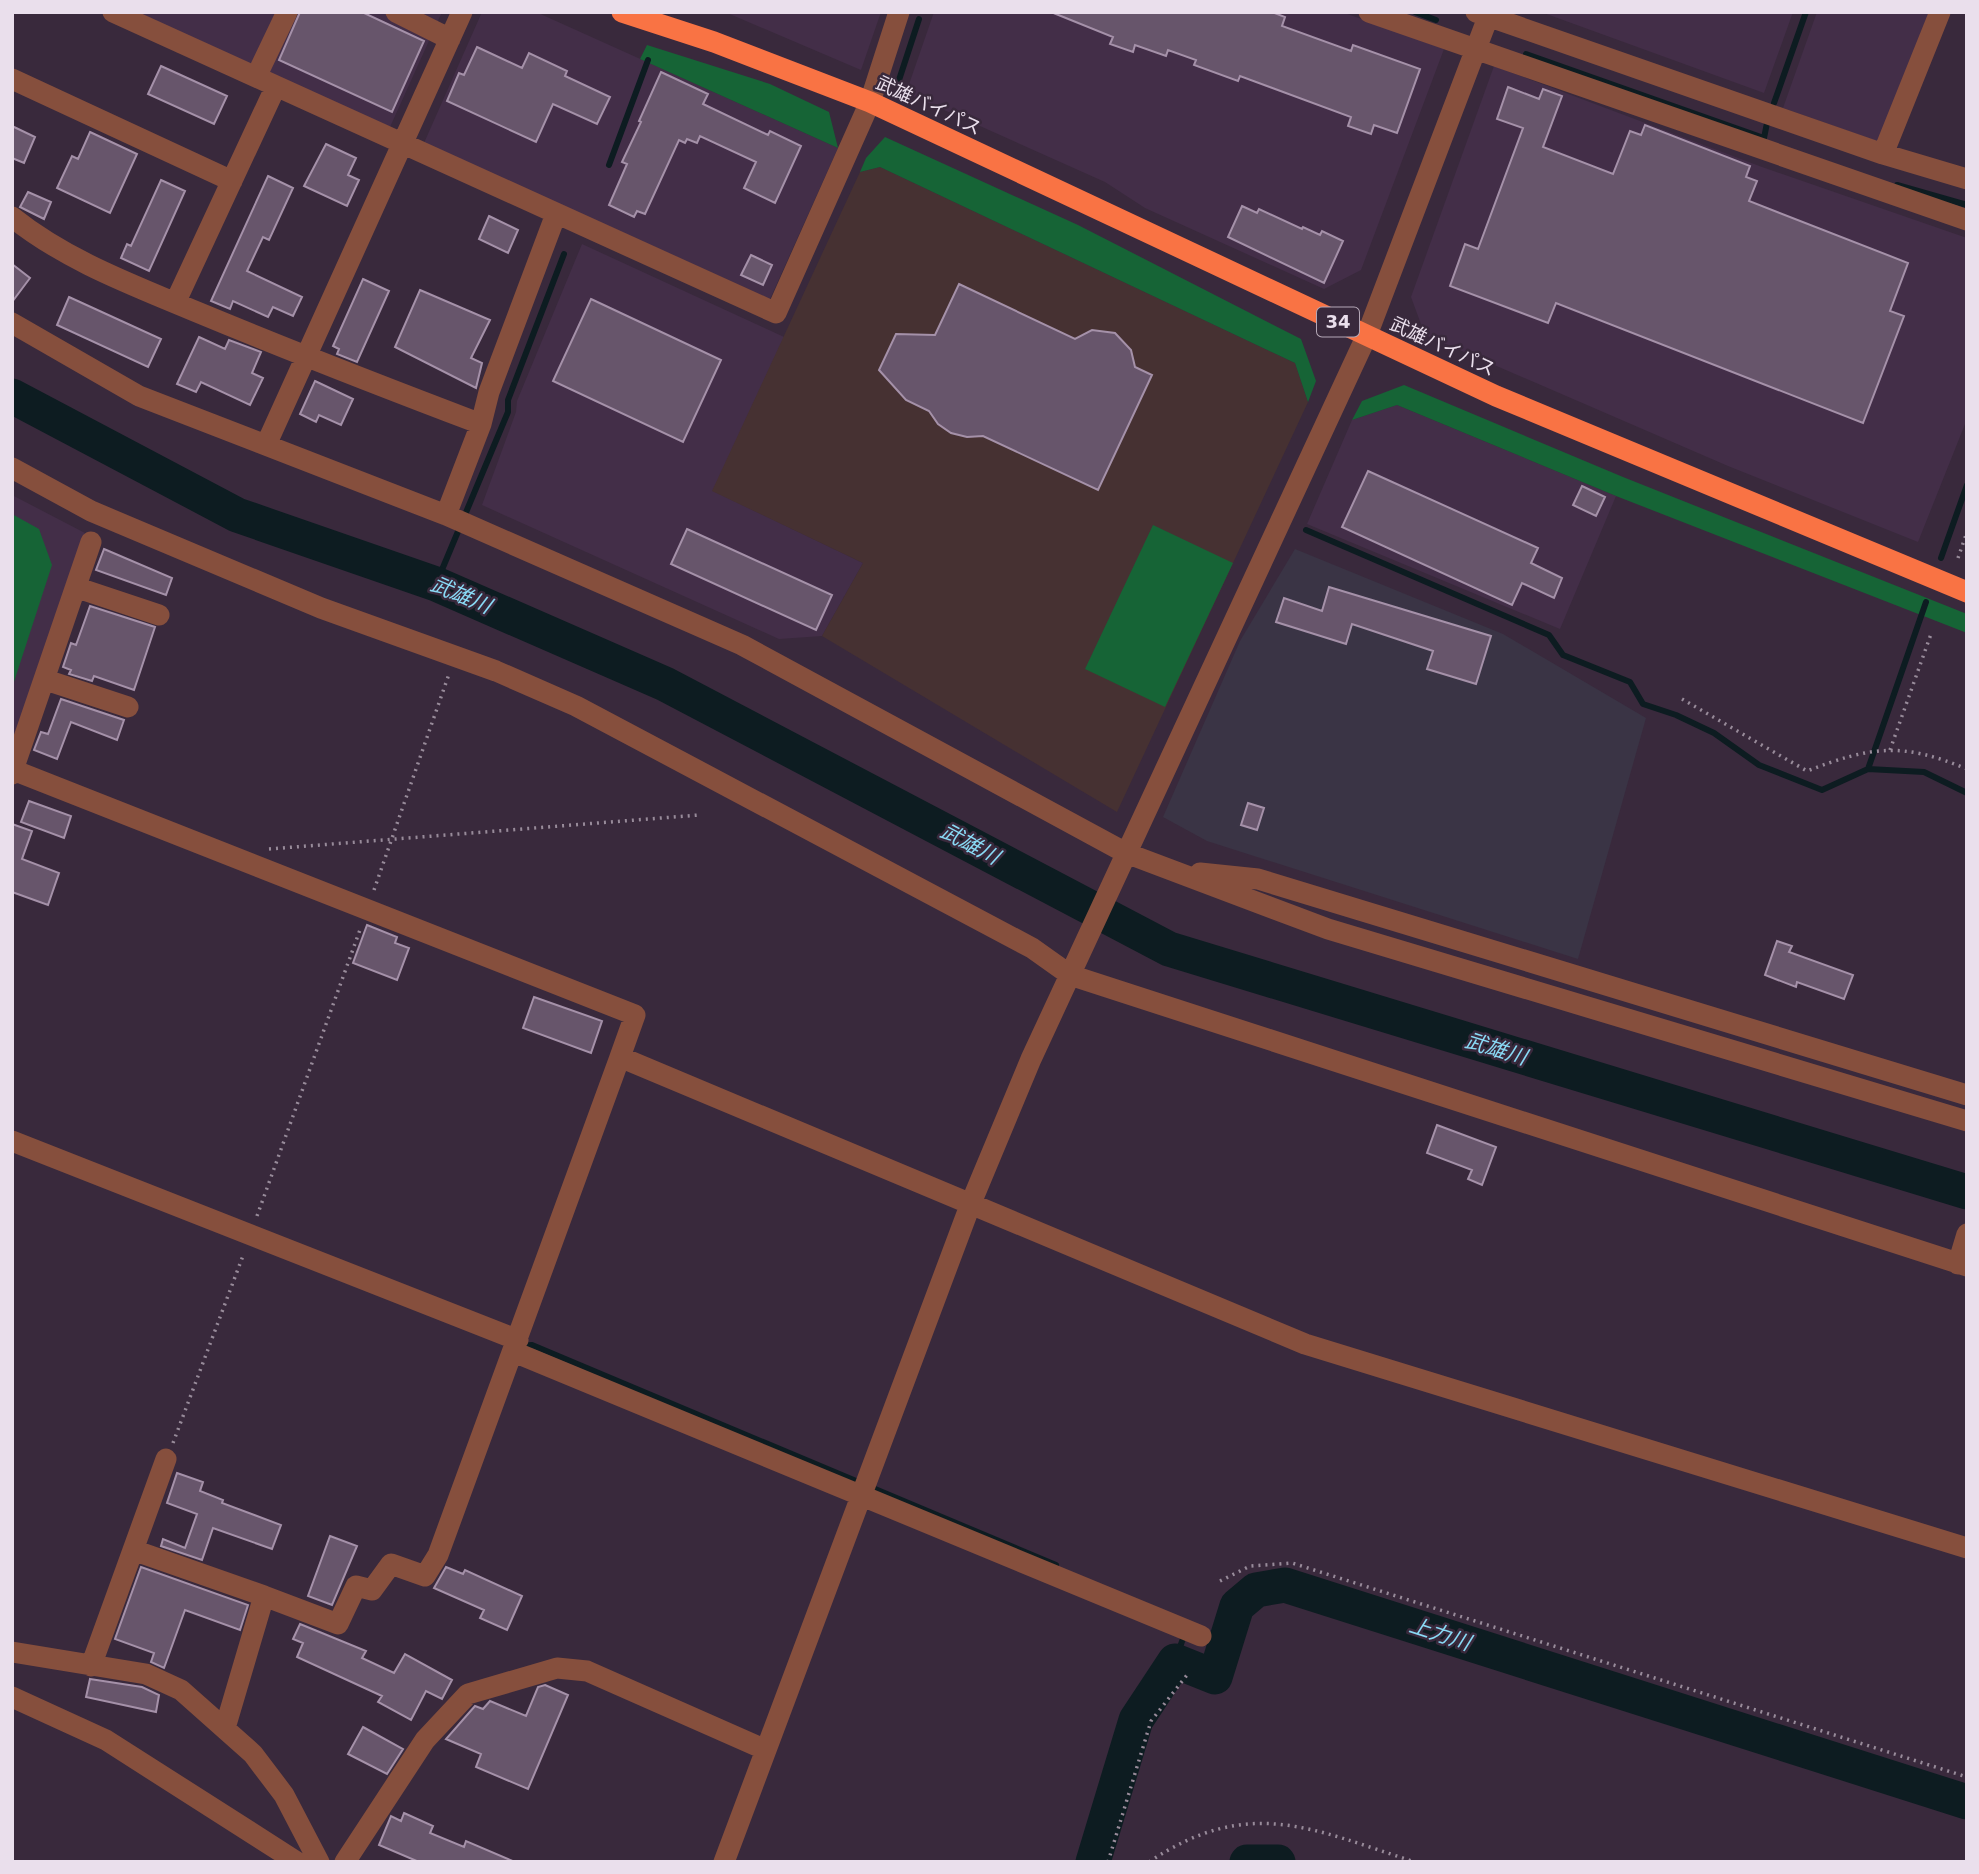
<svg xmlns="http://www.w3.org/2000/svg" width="1979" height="1874" viewBox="0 0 1979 1874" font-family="'DejaVu Sans','Noto Sans JP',sans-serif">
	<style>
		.built { fill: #432e48 }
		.industrial { fill: #3a3445 }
		.medical { fill: #463132 }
		.green { fill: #166436 }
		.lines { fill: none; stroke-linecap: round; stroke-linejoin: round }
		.stream { stroke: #0d1c21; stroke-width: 6 }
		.river { stroke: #0d1c21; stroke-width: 35 }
		.building { fill: #67556b; stroke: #a591a9; stroke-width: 2 }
		.path { stroke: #988b9a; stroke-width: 3.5; stroke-dasharray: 2 5; stroke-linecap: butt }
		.minor { stroke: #864f3d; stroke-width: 21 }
		.highway { stroke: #f97344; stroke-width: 21 }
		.labels { text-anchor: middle; stroke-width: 5; stroke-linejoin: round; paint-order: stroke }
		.shield { fill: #39293c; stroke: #b5a8b7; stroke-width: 2 }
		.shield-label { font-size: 18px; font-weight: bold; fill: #eadfec }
		.street-label { font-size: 19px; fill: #eadfec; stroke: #39293c }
		.water-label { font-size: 21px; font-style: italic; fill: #89daf5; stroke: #39293c }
	</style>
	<rect width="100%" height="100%" fill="#39293c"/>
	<path class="built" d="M136,12H442L390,127Z
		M482,12H536L838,148L770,299L424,143Z
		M725,12H881L861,70Z
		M934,12H1342L1444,49L1361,270L1324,289L1145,208L1105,182L906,93Z
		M1541,12H1793L1764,93Z
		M1817,12H1929L1879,142L1783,108Z
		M1494,66L1762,167L1967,238V419L1918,542L1728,466L1425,335L1411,297Z
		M582,244L784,337L713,491L863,563L822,636L779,639L482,505L516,412L517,401Z
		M1397,405L1616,496L1560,629L1307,524L1352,420Z
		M12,495L85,533L12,748Z"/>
	<path class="industrial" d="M1295,549L1503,634L1646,718L1578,959L1207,841L1163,817L1240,641Z"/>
	<path class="medical" d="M880,167L1295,363L1308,402L1117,812L822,636L863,563L712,491L860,172Z"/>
	<path class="green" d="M647,45L770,84L829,112L838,148L640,59Z
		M885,137L1078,225L1301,339L1316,381L1308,402L1295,363L880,167L860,172L866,158Z
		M1404,385L1623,477L1967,614V633L1616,496L1397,405L1352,420L1362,401Z
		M12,514L39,529L52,565L12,688Z
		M1153,525L1233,563L1165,707L1085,669Z"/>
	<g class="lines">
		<path class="stream" d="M1415,12L1436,20
			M1526,54L1761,137
			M898,83L919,19
			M1774,103L1806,12
			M1764,138L1767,123
			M609,165L648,60
			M1897,185L1967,205
			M1306,530L1549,635L1563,655L1630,682L1643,704L1676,715L1714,733L1759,765L1822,790L1868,769L1924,772L1967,793
			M1941,558L1967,485
			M436,584L508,412V400L564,254
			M1868,769L1926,602
			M519,1346L532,1345L1056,1565
			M1175,1661L1185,1633"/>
		<path class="river" d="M12,396L237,515L436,584L665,684L1169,949L1967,1192
			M1093,1862L1136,1720L1175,1661L1215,1677L1237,1606L1256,1590L1285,1585L1967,1802
			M1247,1862H1278"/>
	</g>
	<path class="building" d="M300,12H362L424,41L392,112L279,60Z
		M1051,12H1272L1285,17L1282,26L1351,51L1353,45L1420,69L1397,133L1374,125L1371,134L1348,126L1351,117L1240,76L1238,81L1194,65L1196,60L1168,50L1166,56L1135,45L1133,52L1110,44L1113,37Z
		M477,47L522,68L529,53L567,71L565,76L610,97L597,124L553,104L536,142L447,101L459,73L464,75Z
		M161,66L227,96L214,124L148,94Z
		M661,72L708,94L703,104L768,135L770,131L801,146L775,203L744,188L756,162L700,136L697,143L687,139L685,143L679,140L645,214L637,211L634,217L609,205L627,164L622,162L641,122L639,121Z
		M1508,87L1539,99L1543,89L1562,96L1543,147L1613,174L1630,131L1641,135L1645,125L1750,166L1746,177L1757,181L1749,201L1908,263L1890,311L1904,316L1863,423L1556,303L1548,323L1450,286L1465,244L1478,249L1523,128L1497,119Z
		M12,126L35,137L24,163L12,158Z
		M90,132L137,154L110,213L57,188L72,156L78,159Z
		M326,144L356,158L348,175L359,180L347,206L304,186Z
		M268,176L293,188L269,240L263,237L247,271L302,297L293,316L273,307L268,317L233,301L230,309L211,301Z
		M161,180L185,191L149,271L121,258L127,244L131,246Z
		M28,192L51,202L44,219L20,207Z
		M1242,206L1257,213L1259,209L1302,229L1303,227L1320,235L1322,231L1343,241L1324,283L1228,237Z
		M489,216L518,230L508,253L479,239Z
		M751,255L772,265L763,285L741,275Z
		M12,264L30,278L12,302Z
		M363,279L389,291L357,362L337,354L339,349L333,346Z
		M959,284L1075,339L1092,330L1115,333L1131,350L1135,367L1152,375L1098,490L983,436L967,437L951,433L938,424L929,411L906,400L879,370L896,334L935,335Z
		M420,290L490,320L471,358L482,363L476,388L395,347Z
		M69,297L161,339L148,367L57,325Z
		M591,299L721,360L683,442L553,381Z
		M199,337L225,349L229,340L261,352L252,373L263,378L250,405L201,382L196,392L177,384Z
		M315,381L353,399L341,425L319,415L316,422L300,414Z
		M1368,471L1538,548L1531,563L1562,578L1554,598L1522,583L1512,605L1342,527Z
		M1582,486L1605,497L1596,516L1573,505Z
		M687,529L832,595L816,630L671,564Z
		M104,549L172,578L166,595L96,570Z
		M1329,587L1491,636L1476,684L1427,669L1433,651L1352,624L1346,644L1276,622L1284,598L1322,611Z
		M90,606L155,627L134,690L94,676L92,681L69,674L71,670L63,667L71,643L76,645Z
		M61,699L124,720L117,740L71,722L57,759L34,750L41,732L48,734Z
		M29,801L71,816L64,838L21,822Z
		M1248,803L1264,808L1257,830L1241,825Z
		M12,824L32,831L22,859L59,873L48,905L12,892Z
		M367,925L397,937L395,943L409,948L397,980L353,963Z
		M1777,941L1792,946L1789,952L1853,975L1844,999L1797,982L1796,987L1765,975Z
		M534,997L602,1021L591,1053L523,1028Z
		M1437,1125L1496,1147L1482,1185L1468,1179L1472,1170L1427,1153Z
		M177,1473L203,1482L200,1491L223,1500L222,1503L281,1525L272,1549L213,1528L202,1560L161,1546L163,1539L185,1548L197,1514L167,1503Z
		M330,1536L357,1546L332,1605L308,1596Z
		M141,1567L248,1605L240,1630L185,1610L164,1668L151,1662L154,1653L115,1639Z
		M446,1567L463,1574L465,1570L522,1596L507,1630L480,1618L484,1610L434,1588Z
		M300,1624L366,1651L362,1658L394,1673L405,1654L452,1680L442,1699L426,1691L411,1720L378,1702L382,1696L297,1657L303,1643L293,1639Z
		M90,1679L142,1687L159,1695L156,1712L86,1697Z
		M545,1685L568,1695L528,1789L476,1767L481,1754L446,1739L475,1706L483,1709L490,1701L526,1716L538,1687Z
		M363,1727L403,1749L387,1774L348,1754Z
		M404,1813L433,1826L430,1833L464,1847L466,1841L515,1862H419L379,1845L391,1816L401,1821Z"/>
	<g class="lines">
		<path class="path" d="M1958,558L1967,532
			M1682,699L1807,771C1872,746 1902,742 1967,769
			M1890,750L1931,634
			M269,849L699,815
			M374,890L449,674
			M257,1216L361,927
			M173,1443L244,1253
			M1220,1581L1250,1566L1292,1563L1967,1777
			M1108,1862L1151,1721L1187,1675
			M1149,1862C1249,1795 1312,1829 1415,1862"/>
		<path class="minor" d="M113,12L776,313L870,102L899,12
			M396,12L450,39
			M1369,12L1967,220
			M1476,12L1883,154L1967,179
			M256,77L287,12
			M12,79L232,181
			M1883,154L1940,12
			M12,217C67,261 133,285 197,312C291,351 386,388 481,424L489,392L556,214
			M175,303L276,86
			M12,323L139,396L446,515L742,645L1126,853L1328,929L1967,1121
			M266,445L462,12
			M12,468L91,511L321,608L496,671L576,706L1032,948L1070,975L1967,1266
			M446,515L481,424
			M78,588L159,615
			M46,680L128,707
			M13,770L91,542
			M12,774L13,770L635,1015L620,1057L1305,1344L1967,1548
			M1200,873L1258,879L1967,1095
			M12,1141L518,1340
			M1958,1264L1967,1234
			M514,1352L1201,1636
			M133,1550L264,1596L225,1728
			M264,1596L338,1624L356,1586L372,1590L391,1564L425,1576L438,1555L620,1057
			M12,1652L146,1674L181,1690L253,1754L284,1795L319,1862
			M91,1666L166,1459
			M12,1697L106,1740L297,1862
			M345,1862L425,1740L468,1694L557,1668L587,1671L766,1750
			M724,1862L971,1203L1031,1059L1367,335L1490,12"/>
		<path class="highway" d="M622,12L714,42L870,102L1496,396L1967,592"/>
	</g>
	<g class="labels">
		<rect class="shield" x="1317" y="307.5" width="42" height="29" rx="5"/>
		<g class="shield-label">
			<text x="1338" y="328">34</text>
		</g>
		<g class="street-label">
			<text transform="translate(929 105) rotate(25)" y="7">武雄バイパス</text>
			<text transform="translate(1443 346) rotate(25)" y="7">武雄バイパス</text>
		</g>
		<g class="water-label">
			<text transform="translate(461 595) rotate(23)" y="7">武雄川</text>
			<text transform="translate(970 844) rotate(28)" y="7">武雄川</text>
			<text transform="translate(1496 1049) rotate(17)" y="7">武雄川</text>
			<text transform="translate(1440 1634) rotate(18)" y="7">上力川</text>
		</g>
	</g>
	<rect width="1979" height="1874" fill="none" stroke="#eadfec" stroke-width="28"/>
</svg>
